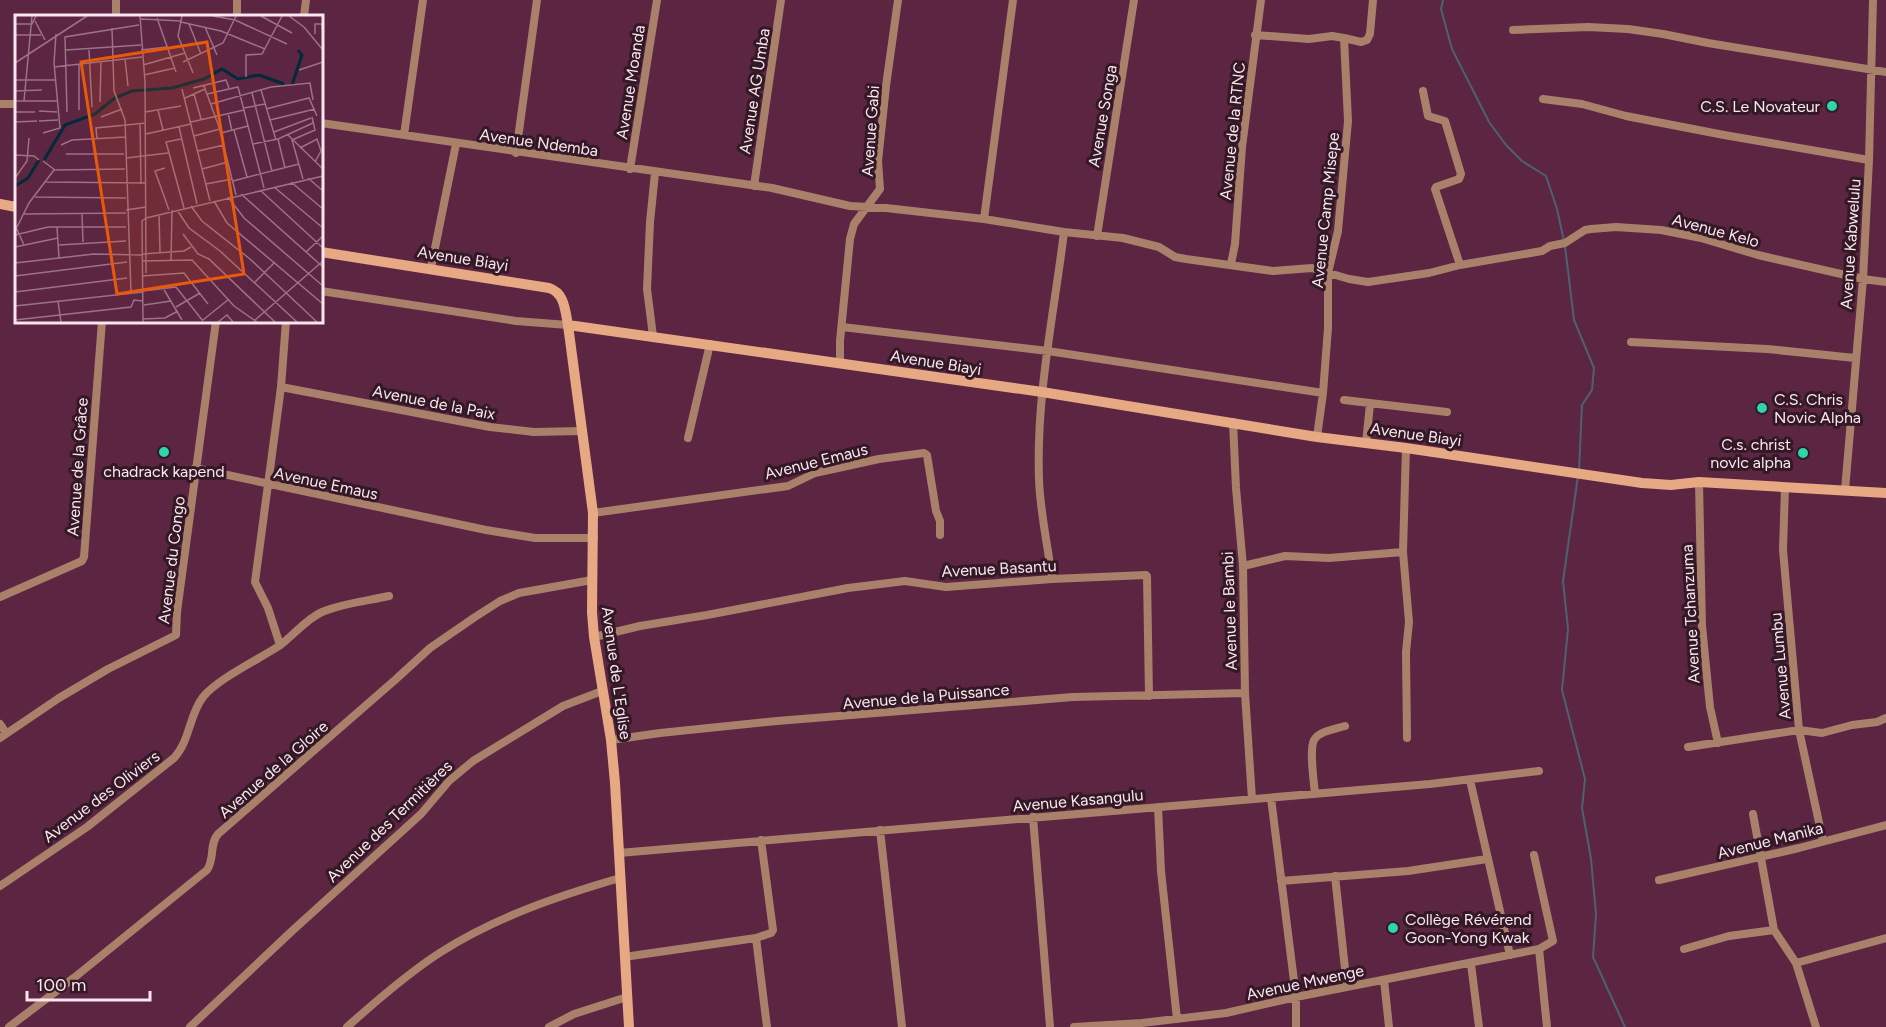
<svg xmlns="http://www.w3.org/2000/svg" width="1886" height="1027" viewBox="0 0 1886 1027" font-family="Figtree,sans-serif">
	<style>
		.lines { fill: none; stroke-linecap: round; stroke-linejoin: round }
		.stream { stroke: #4c6270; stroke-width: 2 }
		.street { stroke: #a9816b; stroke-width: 8 }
		.secondary { stroke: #e7a884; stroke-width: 10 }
		.poi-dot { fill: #2ed4ab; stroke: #321925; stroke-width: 2 }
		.labels { text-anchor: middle; stroke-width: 6; stroke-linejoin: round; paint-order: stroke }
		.street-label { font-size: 16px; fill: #fbe5ee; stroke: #321925 }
		.poi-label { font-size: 16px; fill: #fbe5ee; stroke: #321925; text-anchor: end }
		.inset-river { fill: none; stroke: #012a3a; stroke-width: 3 }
		.inset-road { fill: none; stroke: #9c7286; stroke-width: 1.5 }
		.view { fill: #e8590c; fill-opacity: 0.15; stroke: #e8590c; stroke-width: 3 }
		.inset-edge { fill: none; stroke: #fbe5ee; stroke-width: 3 }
	</style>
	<rect width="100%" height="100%" fill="#5c2541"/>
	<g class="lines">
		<path class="stream" d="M1443,0L1441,9L1452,49L1489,122L1506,145L1522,161L1546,176L1557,209L1564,241
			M1565,246L1574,320L1594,368L1592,390L1582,405L1579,470
			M1578,476L1563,581L1568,629L1562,690L1585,779L1582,808L1591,859L1596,914L1593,957L1625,1027"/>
		<path class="street" d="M237,0V16
			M116,16V0
			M304,16L306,0
			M1513,30L1588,27L1628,29L1663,34L1708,43L1886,72
			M1255,35L1309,39L1332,36L1344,38L1348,121L1338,231L1328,273V328L1323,393L1317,437
			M1344,38L1361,42L1367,40L1370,34L1373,0
			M1423,91L1428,116L1445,121L1461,174L1459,179L1436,187L1435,189L1460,265
			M1543,99L1582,104L1626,116L1724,135L1869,160
			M0,104H16
			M321,123L772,188L850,206L886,208L984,219L1064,232L1123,238L1159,247L1175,257L1186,259L1273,271L1312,268L1349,279L1368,282L1429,273L1460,265L1542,251L1550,246L1565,243L1585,230L1591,229L1616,227L1661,230L1701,238L1758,255L1863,279L1886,282
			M404,135L423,0
			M516,153L537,0
			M630,169L657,0
			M754,186L781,0
			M984,219L1013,0
			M1097,236L1134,0
			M1231,264L1235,244L1242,147L1261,0
			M431,268L456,144
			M321,291L516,321L568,325
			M842,327L1048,351L1323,393
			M653,336L647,289L650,222L655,173
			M1631,342L1767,349L1855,358
			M840,363V341L850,239L854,224L880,189L878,161L886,86L898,0
			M281,387L490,427L534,432L582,431
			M1344,400L1447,412
			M1233,422L1236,488L1243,566L1245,693L1252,799
			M688,438L710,344
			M1366,443L1370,404
			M1406,448L1403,552L1409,622L1406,652L1407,738
			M195,468L486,530L535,538H594
			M1699,482L1702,626L1710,707L1718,743
			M1785,487L1783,550L1799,730L1823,841
			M1845,490L1863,279L1869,160L1873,0
			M593,513L788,486L815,473L879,459L924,453L927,455L936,511L940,521V535
			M1243,566L1285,556L1329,558L1403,552
			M1052,579C1048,546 1040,512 1039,479C1036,396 1054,314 1064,232
			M0,597L82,561L84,557L102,321
			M594,637L640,626L707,615L848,588L905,581L946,587L1052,579L1146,575L1147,576L1149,696
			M280,645L268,608L255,582L281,387L286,321
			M0,724L6,733
			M0,738L59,698L108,669L176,635L177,612L216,321
			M611,740L660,733L777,721L1073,697L1245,693
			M1688,747L1799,730L1822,733L1852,725L1877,722L1886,718
			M1470,780L1510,955
			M1315,794C1314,782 1309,750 1314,740C1319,731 1335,729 1345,726
			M1271,798L1296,997V1027
			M1158,807L1161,871L1177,1019
			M1753,814L1774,930L1796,963L1816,1027
			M1033,817L1050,1027
			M880,830L902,1027
			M761,840L773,930L771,933L756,938L767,1027
			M619,853L1430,784L1539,771
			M1335,876L1347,987
			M1659,880L1799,848L1886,825
			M1281,881L1408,871L1487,859
			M0,886L87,827L174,758C190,741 189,715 203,697C216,680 259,659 279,646C293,636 306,619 322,612C343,603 367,601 389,596
			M1539,949L1547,1027
			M1684,949L1729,936L1774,930
			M624,957L756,938
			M1796,963L1886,938
			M1471,964L1479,1027
			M1384,980L1389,1027
			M9,1027L75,977L207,870C215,859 209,844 218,834L395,680L430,648L475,617L500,601L519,593L592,580
			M190,1027L292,931L421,814L449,781L473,761L563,706L602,691
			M347,1027C376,1001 408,973 441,952C496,917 558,896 620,878
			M549,1027L574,1014L627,997
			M1074,1027L1142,1023L1226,1013L1296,997L1539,949L1553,941L1534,855"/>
		<path class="secondary" d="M0,204L16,207
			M321,252L549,288C565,293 565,311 568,325L593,513L592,612L594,637L611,740L615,783L629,1027
			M568,325L1042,392L1317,437L1406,448L1642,483L1671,485L1699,482L1886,493"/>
	</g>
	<g class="poi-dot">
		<circle cx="1832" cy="106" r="6"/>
		<circle cx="1762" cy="408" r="6"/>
		<circle cx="164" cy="452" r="6"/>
		<circle cx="1803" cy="453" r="6"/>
		<circle cx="1393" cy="928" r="6"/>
	</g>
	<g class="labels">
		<g class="street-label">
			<text transform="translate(630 82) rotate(-81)" y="6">Avenue Moanda</text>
			<text transform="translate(754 91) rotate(-81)" y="6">Avenue AG Umba</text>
			<text transform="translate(1102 116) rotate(-80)" y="6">Avenue Songa</text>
			<text transform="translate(870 131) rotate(-86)" y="6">Avenue Gabi</text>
			<text transform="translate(1232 131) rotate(-84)" y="6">Avenue de la RTNC</text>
			<text transform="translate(539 142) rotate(8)" y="6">Avenue Ndemba</text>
			<text transform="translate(1325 210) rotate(-84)" y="6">Avenue Camp Misepe</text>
			<text transform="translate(1716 230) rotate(15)" y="6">Avenue Kelo</text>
			<text transform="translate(1850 244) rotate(-86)" y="6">Avenue Kabwelulu</text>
			<text transform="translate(463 258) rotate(9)" y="6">Avenue Biayi</text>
			<text transform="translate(936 362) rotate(9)" y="6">Avenue Biayi</text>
			<text transform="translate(434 402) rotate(11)" y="6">Avenue de la Paix</text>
			<text transform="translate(1416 434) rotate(8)" y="6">Avenue Biayi</text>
			<text transform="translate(816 461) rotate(-14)" y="6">Avenue Emaus</text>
			<text transform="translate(77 467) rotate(-86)" y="6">Avenue de la Grâce</text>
			<text transform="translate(326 483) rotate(12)" y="6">Avenue Emaus</text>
			<text transform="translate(171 560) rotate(-83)" y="6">Avenue du Congo</text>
			<text transform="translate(999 568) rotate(-3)" y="6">Avenue Basantu</text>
			<text transform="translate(1229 611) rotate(-92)" y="6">Avenue le Bambi</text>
			<text transform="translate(1690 614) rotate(-93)" y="6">Avenue Tchanzuma</text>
			<text transform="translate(1780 666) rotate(-95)" y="6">Avenue Lumbu</text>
			<text transform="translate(617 673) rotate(82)" y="6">Avenue de L'Eglise</text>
			<text transform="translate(926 696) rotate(-5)" y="6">Avenue de la Puissance</text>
			<text transform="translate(273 769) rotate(-41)" y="6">Avenue de la Gloire</text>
			<text transform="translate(101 796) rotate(-37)" y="6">Avenue des Oliviers</text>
			<text transform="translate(1078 800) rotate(-5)" y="6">Avenue Kasangulu</text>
			<text transform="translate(389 821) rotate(-44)" y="6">Avenue des Termitières</text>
			<text transform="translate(1770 840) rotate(-14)" y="6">Avenue Manika</text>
			<text transform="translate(1305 982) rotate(-12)" y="6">Avenue Mwenge</text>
		</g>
		<g class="poi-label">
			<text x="1820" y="112">C.S. Le Novateur</text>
			<text x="1774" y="405" text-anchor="start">C.S. Chris<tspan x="1774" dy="18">Novic Alpha</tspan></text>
			<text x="1791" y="450">C.s. christ<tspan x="1791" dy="18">novlc alpha</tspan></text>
			<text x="164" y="477" text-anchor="middle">chadrack kapend</text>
			<text x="1405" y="925" text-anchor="start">Collège Révérend<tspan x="1405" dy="18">Goon-Yong Kwak</tspan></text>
		</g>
	</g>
	<g transform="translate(15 15)">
		<rect width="308" height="308" fill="#5c2541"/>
		<path class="inset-river" d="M244,60L269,69M277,70L287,40L283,35M102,82L117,76L157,73L189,64L207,54L223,64L244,60M29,145L50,110L80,99L101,82M0,171L13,163L24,145"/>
		<path class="inset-road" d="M125,1L130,67L131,258M167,1L163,21L178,58M198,1L220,5L272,29M246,1L277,18M274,1L289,12L308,35M142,3L161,57M126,4L166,6M20,6L30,25M166,7L206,16L250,34M0,9H17L21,1M174,9L186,39M190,12L202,40M97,13L99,76L110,105L116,278M300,19V9H307V14M0,20H26M51,35L126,30M74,35L77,92M126,35L152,32M110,44L113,71M168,47L208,28L221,1M0,48L72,1M128,50L170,38M39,52L127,42M284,55L308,47M129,60L160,53M231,62V40L247,39L267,1M0,65H40M189,71L204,112L221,180M178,73L211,65L214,73M167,74L195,186M246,75L261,125M0,76L27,75M237,78L257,156M179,79L186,104M192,79L223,72L249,173M170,83L190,74M0,86H42M9,86L17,1M85,87L86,46M196,89L256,72L295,68L298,85M229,93L250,89M251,94L294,83L302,101M64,95V49M143,95L148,115M24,96L42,97M0,97H20M52,97L50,22L124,10M130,97L166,91M213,98L217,116M86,102L107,94M255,105L300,94M24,106L43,105M0,107L22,106M176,107L229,95M125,108L126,169M164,112L182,189M219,115L232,162M259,117L296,103M28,118L45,113L39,48L41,19M206,118L233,111M131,119L176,109M272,119L308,154M179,121L205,114M82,124L81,113L131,108M166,124L151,127L169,193M263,124L270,153M238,129L263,124L298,108M46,130L57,125L111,122M285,133L302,124L306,136L300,147M183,136L209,130M51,139H109M0,140L19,141L24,145M111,143L153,138M28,146L40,155L110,154M150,153L140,156L154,195M187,154L213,147M0,163L12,146L14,123M293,163L308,176M288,164L277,125L300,115L297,102M218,166L284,149M31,167L131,168M276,167L308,194M191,169L217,164M259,172L308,213M245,175L308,233M226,179L308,252M20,182L111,183M213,182L229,203L308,271M199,186L212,208L308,289M176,191L187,206L235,244L302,307M111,195L131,192M162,195L174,213L205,236L282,307M9,199L111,198M67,199L68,227M144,200L145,237M131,203L308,161M0,210L9,230M2,212L14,188L39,155M42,212L44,243M168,219L183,239L194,244L260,307M0,220L33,212H111M44,230L111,226M0,232L43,223M291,237L308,221M127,239L169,236L176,232M127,246L177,245L219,291L242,307M156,246L157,195M0,248L79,239L127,240M0,261L112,247M127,261L169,258L193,289M240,267L260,247M148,273L167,305M128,276L161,272L188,306M0,277L112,263M43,286L46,307M129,290L156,286M0,291L128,277M161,292L185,278M128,304L150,303L163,296M0,305L116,292L119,285L128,286M188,305L214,284M240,305L308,246M128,307L127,206L131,203M203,307L212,300L218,307"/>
		<path class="view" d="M192,27L229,259L102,279L66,47Z"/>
		<rect width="308" height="308" class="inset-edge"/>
	</g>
	<path d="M27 991v9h123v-9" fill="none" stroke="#fbe5ee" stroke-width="3"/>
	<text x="36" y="991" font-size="18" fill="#fbe5ee" stroke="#321925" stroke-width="4.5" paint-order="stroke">100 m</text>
</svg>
